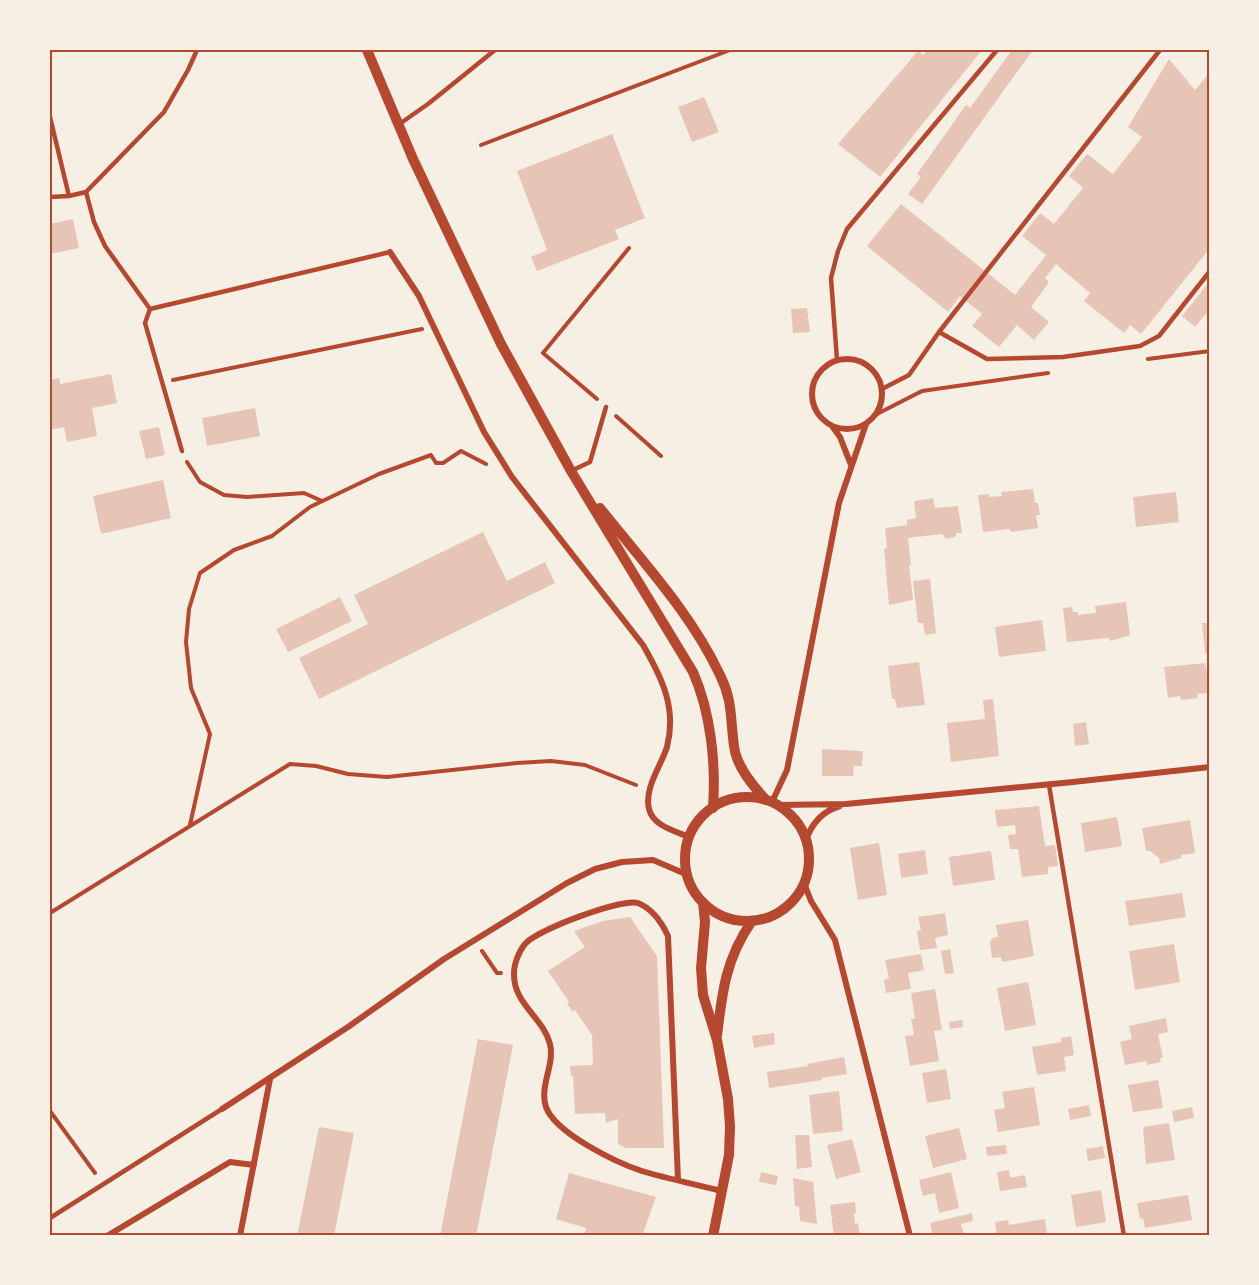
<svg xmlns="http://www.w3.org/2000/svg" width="1259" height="1285" viewBox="0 0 1259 1285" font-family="'PT Serif',serif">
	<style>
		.building { fill: #e6c5b7 }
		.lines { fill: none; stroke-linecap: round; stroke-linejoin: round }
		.path { stroke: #b5482f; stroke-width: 4 }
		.service { stroke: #b5482f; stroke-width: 4.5 }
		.minor { stroke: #b5482f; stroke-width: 6 }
		.tertiary { stroke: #b5482f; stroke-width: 10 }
		.neatline { fill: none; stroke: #b5482f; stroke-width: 2 }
	</style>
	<rect width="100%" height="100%" fill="#f6efe4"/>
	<path class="building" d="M928,50H982L880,177L838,144L918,51L923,55Z
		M1012,50H1033L922,204L908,194L921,177L917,174L966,105L970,108Z
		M1169,59L1195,90L1210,72V248L1141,334L1130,325L1124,333L1084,301L1090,293L1056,264L1045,278L1049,282L1031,307L1049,322L1034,340L1017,325L999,347L972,326L982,314L960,296L948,312L867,246L901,204L1015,295L1046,255L1022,236L1040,213L1054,224L1083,188L1069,176L1087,154L1113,174L1142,137L1128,127Z
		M704,97L719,132L692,142L678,107Z
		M612,134L645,218L615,230L619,239L537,271L531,257L547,250L517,171Z
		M73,219L79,248L50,254V224Z
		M1210,281V309L1195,327L1182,316Z
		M807,308L810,332L793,333L791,309Z
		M111,374L117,403L92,408L97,436L67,442L64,427L50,430V380L59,378L60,384Z
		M255,408L260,436L207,446L202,418Z
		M159,427L165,455L146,459L139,431Z
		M163,480L171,518L101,534L93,496Z
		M1033,489L1035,503H1038L1040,515H1036L1038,528L1012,532L1009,529L983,532L978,495L989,494V497L1002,496L1001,492Z
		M1176,492L1179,522L1136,527L1133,497Z
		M933,498L935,508L958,506L962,533H957L955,537L946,539L942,534L908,538L911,565H909L913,600L889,605L884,549L887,548L885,528L907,525V520L916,518L914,501Z
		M483,532L507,581L545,562L555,583L319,699L299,658L368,624L354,595Z
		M930,579L936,633L925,635L923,623H918L913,581Z
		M340,597L352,621L288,652L276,629Z
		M1126,602L1130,635L1111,641L1108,638L1067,642L1063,608L1072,607L1073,612H1078V615L1096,613L1095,606Z
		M1042,620L1046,651L999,657L995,627Z
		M1202,623H1210V653H1205Z
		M919,662L925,705L897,708L895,699H892L888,666Z
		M1205,663L1210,693L1197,694L1198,698L1181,700L1180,696L1168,698L1164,667Z
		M993,699L999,756L951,762L947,723L985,719L983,700Z
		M1086,722L1089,744L1075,746L1073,724Z
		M822,749L863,751L862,766H854L853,776H822Z
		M1039,806L1045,846L1055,845L1058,866L1048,867V874L1022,877L1018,849H1010L1008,835L1016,834L1015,825L997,827L995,810Z
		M1117,817L1122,846L1085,852L1081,823Z
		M1190,820L1195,853L1181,855V858L1160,864L1159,858L1150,851H1146L1142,828Z
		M879,843L887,895L858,900L850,848Z
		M925,850L928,874L901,878L898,854Z
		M991,851L995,880L953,886L949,857Z
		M1182,893L1186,917L1129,926L1125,901Z
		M945,913L948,935L935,938L937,948L920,950L917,931L921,930L918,917Z
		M630,917L657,956L664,1148H626L618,1144V1119L606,1123L605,1113L575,1114L573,1076H571L570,1066L593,1065L592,1035L575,1010L573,1012L567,1004L569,1002L548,971L585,947L574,931L603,921Z
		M1028,920L1034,956L1002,962L1001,957L992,958L990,942L992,938L998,937L996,925Z
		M1174,944L1180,982L1135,990L1129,951Z
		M950,949L954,973L945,974L941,951Z
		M921,954L924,970L908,973L911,989L886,993L884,980L889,978L885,960Z
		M1028,982L1036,1025L1005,1031L997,988Z
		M935,989L942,1030L934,1031L939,1061L910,1066L905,1036L914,1035L911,1019H915L911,993Z
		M1166,1018L1168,1032L1158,1034L1163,1058H1160L1161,1062L1147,1065V1061L1125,1065L1120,1042L1132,1039L1129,1026Z
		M962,1020L963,1027L950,1029L949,1022Z
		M774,1033L775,1044L754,1048L752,1036Z
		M1071,1036L1074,1055L1064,1057L1066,1071L1037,1075L1032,1047L1061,1042V1038Z
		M478,1039L513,1045L476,1236H440Z
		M844,1057L847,1074L822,1078V1080L769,1088L767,1072L808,1066L807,1064Z
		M946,1069L951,1099L927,1103L922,1073Z
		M1158,1080L1163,1108L1133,1112L1128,1085Z
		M1034,1087L1040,1125L998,1132L994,1110L1005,1108L1002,1092Z
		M839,1091L843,1131L813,1134L809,1095Z
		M1089,1105L1091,1116L1070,1120L1068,1109Z
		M1192,1107L1194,1118L1174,1122L1172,1111Z
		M1169,1123L1175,1160L1146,1164L1143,1127Z
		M319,1127L354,1133L334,1236H297Z
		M959,1128L967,1159L933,1168L925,1136Z
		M795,1135H809L812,1167L797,1169Z
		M852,1139L861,1172L836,1179L827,1145Z
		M1006,1145L1007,1154L987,1156L986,1147Z
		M1103,1146L1105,1158L1088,1161L1086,1149Z
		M1009,1170L1010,1178L1025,1175L1027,1187L1000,1191L997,1172Z
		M761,1172L778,1176L776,1185L759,1182Z
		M951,1172L959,1208L939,1213L935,1193L923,1196L919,1180Z
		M569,1173L656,1197L642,1236H584L586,1228L556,1219Z
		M793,1178L813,1182L817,1224L800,1221L799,1207L795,1206Z
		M1101,1190L1106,1222L1076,1227L1071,1195Z
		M1188,1195L1192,1220L1145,1228L1143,1218L1140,1219L1137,1203Z
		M855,1202L856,1213H854L855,1224L858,1223L860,1236H834L830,1205Z
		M972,1213L973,1221L961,1224L964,1234L971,1233L972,1236H933L930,1223Z
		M1045,1219L1047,1236H997L995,1222L1008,1220L1009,1225Z"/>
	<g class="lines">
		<path class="path" d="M481,145L730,50
			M1148,359L1210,351
			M173,380L422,329
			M597,399L543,353L629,248
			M877,414L922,391L1048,373
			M616,416L661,456
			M187,462L200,482L224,495L247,497L304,493L322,501
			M190,825L210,734L191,688L186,642L189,609L200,573L234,550L272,536L310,507L379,474L431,455L436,463H443L461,451L486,464
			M50,913L290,764L316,766L348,774L387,777L517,763L551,761L585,765L636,785
			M482,951L497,973H501
			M50,1111L95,1173"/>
		<path class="service" d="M50,117L69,196
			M398,125L428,104L495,50
			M86,192L94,222L105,246L150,309
			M50,197L69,196L86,192L164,112L188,70L197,50
			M939,332L987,359L1063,357L1140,346L1159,336L1210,271
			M837,360L831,278L838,251L847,229L997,50
			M882,389L909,375L939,332L1160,50
			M182,451L145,323L150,309L390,252
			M571,471L590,462L606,407
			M1049,785L1124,1236
			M50,1218L222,1109"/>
		<path class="minor" d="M390,252L419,296L484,432L512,477L643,645C662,678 677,708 667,747C661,766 644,788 649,809C653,826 675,831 689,837
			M812 394a35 35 0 1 1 70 0a35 35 0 1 1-70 0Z
			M832,426L840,437L851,465
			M772,802L787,770L839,503L866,424
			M778,805L846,804L1073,782L1210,767
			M806,840C812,823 823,811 840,806
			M804,883L811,901L835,940L910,1236
			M222,1109L348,1027L444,959L567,883L595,869L622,862L653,860L688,875
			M678,1180L668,936C662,923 653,909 638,903C622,898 536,930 525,944C519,951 514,964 514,973C513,1004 543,1017 550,1044C555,1065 539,1086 546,1107C555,1133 617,1163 642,1171C668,1179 695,1184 721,1191
			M107,1236L230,1162L254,1165
			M240,1236L270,1079"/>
		<path class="tertiary" d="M367,50L413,159L501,344L571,471L693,672C711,713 716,763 713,808
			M600,508C642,561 691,613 720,675C733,701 730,718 734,746C736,766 753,786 766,800
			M685 859a62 62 0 1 1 124 0a62 62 0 1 1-124 0Z
			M703,902L705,922L701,968L703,995L717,1040L728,1099L730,1126L729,1155L713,1236
			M717,1036C722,992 726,958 752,921"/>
	</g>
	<rect width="1259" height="1285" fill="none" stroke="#f6efe4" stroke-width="102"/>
	<rect x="51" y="51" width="1157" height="1183" class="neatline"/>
</svg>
